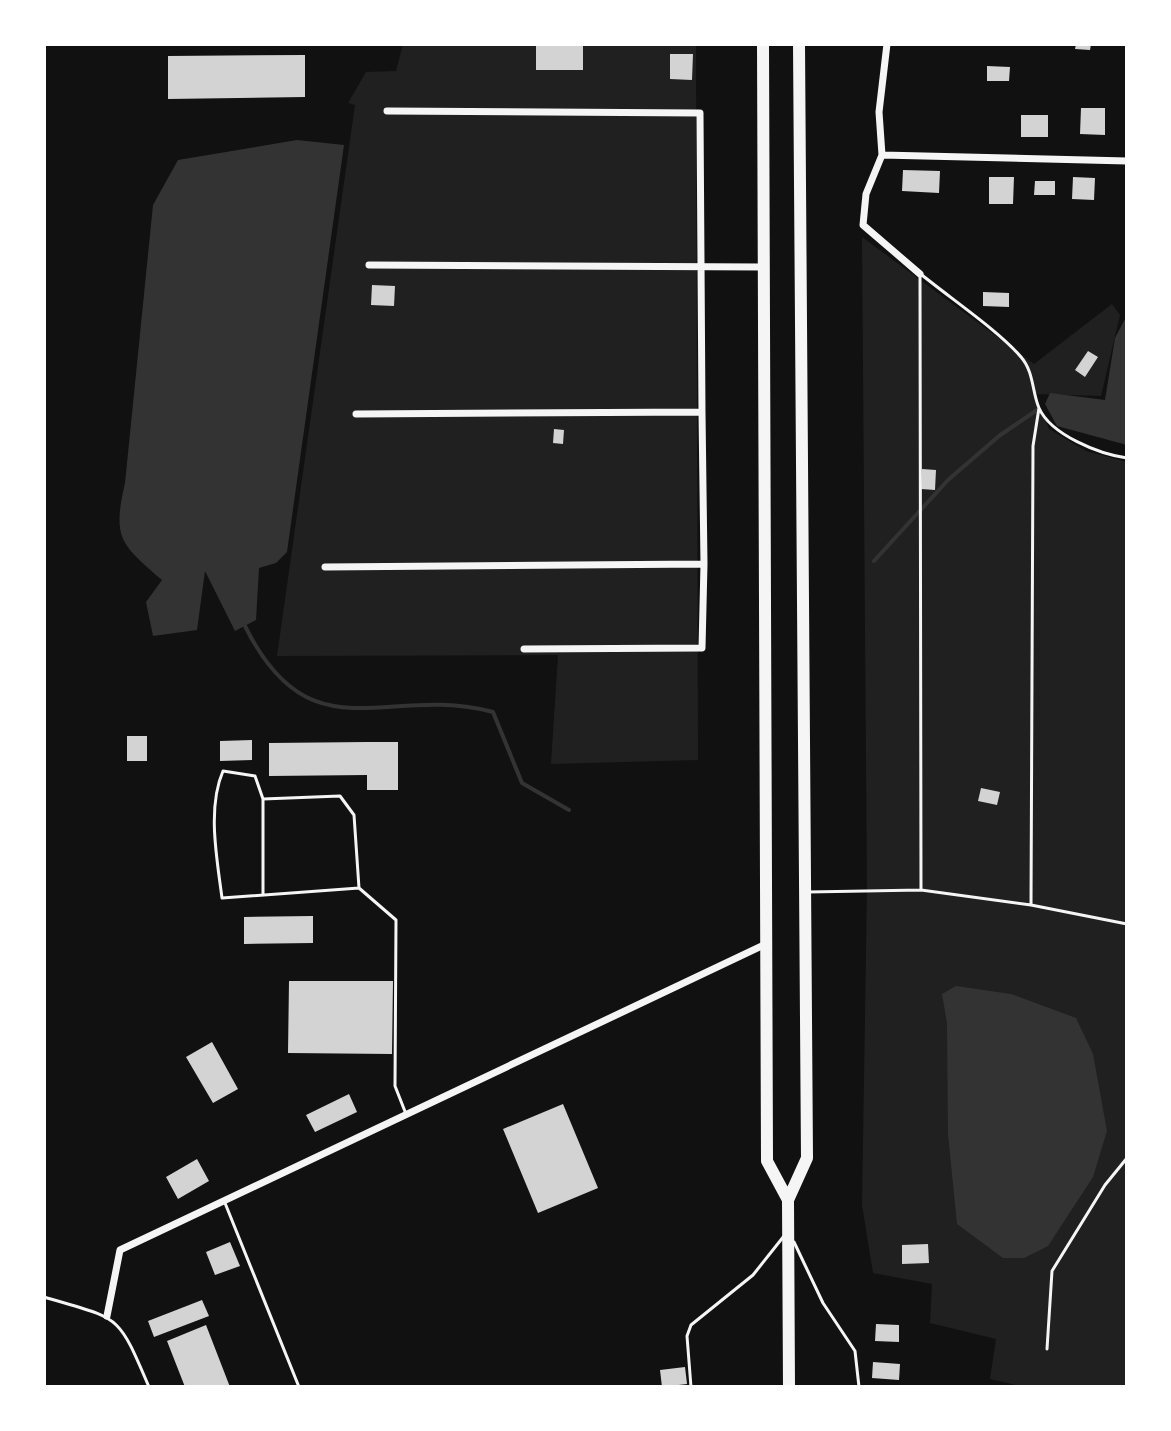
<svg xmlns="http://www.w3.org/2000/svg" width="1171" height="1431" viewBox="0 0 1171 1431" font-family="'DM Sans',sans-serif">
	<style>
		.green { fill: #202020 }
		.water { fill: #333 }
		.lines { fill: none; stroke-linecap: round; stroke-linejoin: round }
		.stream { stroke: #333; stroke-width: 4 }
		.building { fill: #d3d3d3 }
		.service { stroke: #f5f5f5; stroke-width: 3 }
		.minor { stroke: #f5f5f5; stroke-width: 7 }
		.trunk { stroke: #f5f5f5; stroke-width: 12 }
	</style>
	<rect width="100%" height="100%" fill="#111"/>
	<path class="green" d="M403,44H696L698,760L551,764L558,655L277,656L355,105L348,103L366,72L396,71Z
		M862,237L1034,364L1112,304L1120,315L1101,396L1035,394L1049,429L1086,451L1127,462V1387H1024L990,1379L996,1339L930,1323L932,1284L873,1273L862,1205L867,890Z"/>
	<path class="water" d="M297,140L344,145L287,552L276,563L259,568L256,620L235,631L205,571L197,630L153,636L146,602L162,580C121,544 112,539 125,483L153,205L178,160Z
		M1127,315V445L1057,426L1045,404L1050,393L1105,400L1115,338Z
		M956,986L1011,994L1076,1018L1093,1054L1107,1131L1093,1177L1048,1246L1024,1258H1003L957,1224L948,1134L947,1023L942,994Z"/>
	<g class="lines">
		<path class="stream" d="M874,561L948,480L999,436L1037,410
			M245,626C311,759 387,683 493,712L522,783L569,810"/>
	</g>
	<path class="building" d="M536,44H583V70H536Z
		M1076,44H1091L1090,50L1075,49Z
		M670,54H693L692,80L670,79Z
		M305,55V97L168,99V56Z
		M987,66L1010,67L1009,81H987Z
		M1081,108H1105V135L1080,134Z
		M1021,115H1048V137H1021Z
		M903,170L940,171L939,193L902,191Z
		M989,177H1014L1013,204H989Z
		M1073,177L1095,178L1094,200L1072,199Z
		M1035,181H1055V195H1034Z
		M372,285L395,286L394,306L371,305Z
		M983,292L1009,293V307L983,306Z
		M1088,351L1098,357L1085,377L1075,370Z
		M554,429L564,430L563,444L553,443Z
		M922,469L936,470L935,490L921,489Z
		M127,736H147V761H127Z
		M252,740V760L220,761V741Z
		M367,742H398V790H367V775L269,776V743Z
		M981,788L1000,792L997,805L978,801Z
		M313,916V943L244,944V917Z
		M289,981H393L392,1054L288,1053Z
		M212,1042L238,1089L213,1103L186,1057Z
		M349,1094L357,1112L315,1132L306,1115Z
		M563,1104L598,1188L538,1213L503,1129Z
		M197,1159L209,1181L178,1199L166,1177Z
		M230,1242L240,1266L215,1275L206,1252Z
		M928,1244L929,1263L902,1264V1245Z
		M202,1300L209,1316L154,1337L148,1321Z
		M876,1324L899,1325V1342L875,1341Z
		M206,1325L230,1387H185L167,1341Z
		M873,1362L900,1364L899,1380L872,1378Z
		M685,1367L687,1384L662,1387L660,1370Z"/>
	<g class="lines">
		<path class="service" d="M920,274L921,890
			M922,275C950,298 999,331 1021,357C1034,372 1032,392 1039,408C1051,435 1099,454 1127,458
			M359,888L222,898C217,859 207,808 223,771L255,776L263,799L340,796L354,815L359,888L396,920L395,1086L406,1114
			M808,892L921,890L1031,905L1127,924
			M263,895V799
			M1031,905L1033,446L1039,408
			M225,1203L299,1387
			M794,1242L823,1303L855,1351L859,1387
			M44,1297C121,1320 117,1312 149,1387
			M1047,1349L1052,1271L1105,1185L1127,1158
			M691,1387L687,1336L691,1325L753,1275L784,1236"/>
		<path class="minor" d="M887,44L879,112L882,155L866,194L863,225L920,274
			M882,155L1127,161
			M369,265L761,267
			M356,414L702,412L700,113L387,111
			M325,567L704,564L702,412
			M524,649L702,648L704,564
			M107,1316L120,1250L764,945"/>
		<path class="trunk" d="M763,44L767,1161L788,1200
			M789,1387L788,1200L807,1158L799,44"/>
	</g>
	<rect width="1171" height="1431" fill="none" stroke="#ffffff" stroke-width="92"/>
</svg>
